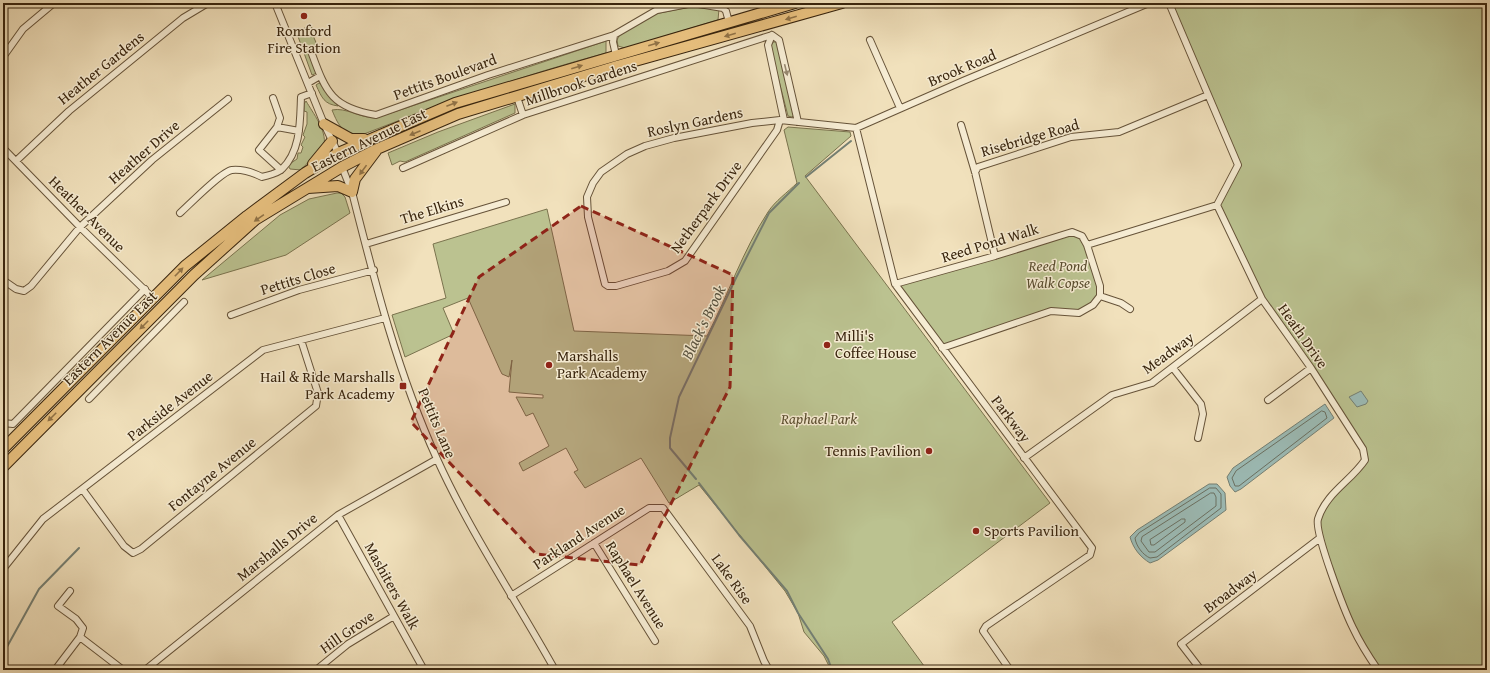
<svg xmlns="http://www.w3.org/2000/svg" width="1490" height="673" viewBox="0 0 1490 673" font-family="'Gentium Book Plus',serif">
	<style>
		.green { fill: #bbc290; stroke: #7a734e }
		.water { fill: #9cbcb7; stroke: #747f73 }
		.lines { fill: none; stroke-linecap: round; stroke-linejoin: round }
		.shore { stroke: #6a7062; stroke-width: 1 }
		.stream { stroke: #747f73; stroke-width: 2 }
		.minor-casing { stroke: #665339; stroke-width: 8 }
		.trunk-casing { stroke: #38240d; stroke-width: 12 }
		.minor { stroke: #f6ecd3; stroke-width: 6 }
		.trunk { stroke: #e8c07e; stroke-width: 10 }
		.oneway { fill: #907246 }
		.oneway2 { fill: #978870 }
		.marked { fill: #8f2418; fill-opacity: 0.2; stroke: #8f2418; stroke-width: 3; stroke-dasharray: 8 5; stroke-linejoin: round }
		.poi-dot { fill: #8f2418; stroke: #f6ecd3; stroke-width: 1.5 }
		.labels { text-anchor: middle; stroke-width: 3; stroke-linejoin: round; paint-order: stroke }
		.poi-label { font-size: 15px; fill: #38240d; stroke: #f6ecd3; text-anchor: start }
		.street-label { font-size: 15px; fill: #38240d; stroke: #f6ecd3 }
		.park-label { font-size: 15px; font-style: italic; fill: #594c2e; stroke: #f6ecd3 }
		.water-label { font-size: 16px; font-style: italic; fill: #565240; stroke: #f6ecd3 }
	</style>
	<rect width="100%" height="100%" fill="#f1e1bc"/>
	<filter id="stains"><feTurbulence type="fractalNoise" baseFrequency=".005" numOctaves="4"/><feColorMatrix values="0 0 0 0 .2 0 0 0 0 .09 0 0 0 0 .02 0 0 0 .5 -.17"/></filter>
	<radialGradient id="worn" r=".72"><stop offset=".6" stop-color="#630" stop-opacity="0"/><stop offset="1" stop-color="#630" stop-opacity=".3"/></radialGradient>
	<path class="green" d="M1169,3H1487V670H1378L1352,627L1320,538L1318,520L1328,498L1365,460L1363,449L1262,299L1217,205L1238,165Z
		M690,7L719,9L718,20L625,48L618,46L617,40L620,34L655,14Z
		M311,26L313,30L311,31L318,47L308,51L316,69L317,73L312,75L296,31Z
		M606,41V53C524,75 443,103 364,134C343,135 339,127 332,110C346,107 360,118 376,118Z
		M773,42H777L795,114L792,117L788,116L770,46Z
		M319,83L323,85L338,106C324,104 322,98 316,85Z
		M306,101C313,113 327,131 324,145L301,170L290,169L288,165L297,159L298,153H301L303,147L301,145L305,137L303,135L307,124V112L304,111V104Z
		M515,104V113L405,162L400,161L392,165L388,153L438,132Z
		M788,127L850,132L851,136L805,176L1050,503L892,622L927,670H831L824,656L804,632L798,613L785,591L699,485L669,503L641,458L585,488L574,472L578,470L566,448L523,471L519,463L549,446L533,413L526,416L516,397L543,398V395L509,392L512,360L509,377L502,374L500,370L468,298L443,308L454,334L405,357L392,315L446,298L433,244L547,209L574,331L707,336C728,295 743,250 768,212C775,201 788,192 797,183L784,130Z
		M337,193H341L345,197L350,213L286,255L202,280L280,215L309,199Z
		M1072,232L1082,236L1100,296L1079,313L1051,311L942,348L895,284Z"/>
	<path class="water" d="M1361,391L1368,401L1366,404L1357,407L1349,397Z
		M1325,404L1334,418L1241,489L1235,492L1230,486L1227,477L1233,468Z
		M1209,484H1217L1225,493L1226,510L1158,560L1150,563C1140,557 1133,548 1130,537L1137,530Z"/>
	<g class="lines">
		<path class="shore" d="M1322,411L1325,412L1327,418L1239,486H1235L1232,478L1236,471Z
			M1210,488H1216L1221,494V508L1157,557L1150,558C1143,555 1136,546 1135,538L1139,533Z
			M1211,493H1214L1216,497V506L1155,552H1149L1141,541L1142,537Z
			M1182,519H1185V522L1154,545H1151L1150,540Z"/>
		<path class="stream" d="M806,177L851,141
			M696,479L670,448V438L679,397L736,278L769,213L799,183
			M699,483L739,535L787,591L798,613L828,659L832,670
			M3,654L39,589L79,548"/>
		<g class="minor-casing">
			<path id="minor" d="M275,3L324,124L338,153
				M1169,3L1238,165L1217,205L1262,299L1311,368L1363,449L1365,460C1351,481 1326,493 1318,519C1314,532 1345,612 1353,628C1360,643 1369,657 1378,670
				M723,8L726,11L729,22
				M614,35L613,42L616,55
				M772,35L779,40L798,122
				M772,35L768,45L784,120
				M870,40L900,108
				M312,54C326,93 333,108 376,115L488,75L614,35L657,10L693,3L723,8L729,3
				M3,57L23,29L54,3
				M308,83L320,76
				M517,97L523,115
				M273,98L280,118L277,127
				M780,120L777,130L685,261L668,271L616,286H608L605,284L588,217L587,197L593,183L601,172L627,154L645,146L674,138L752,123L780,120L856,128L963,81L1149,3
				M961,125L975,172L995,256
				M856,128L895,284L1092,548L1090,555L986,626L983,631L1010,670
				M3,148L80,227L153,298
				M16,161L69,111L183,18L208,3
				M342,167L352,192C375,283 398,374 437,459C470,532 516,600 555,670
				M403,168L523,115L772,35
				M281,170L259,150L277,127L299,131
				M975,172L978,167L1071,137L1119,132L1208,95
				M180,213C190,204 222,171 232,170C243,169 252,172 262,177C268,175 277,174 282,169C301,151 300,121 301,97L312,93
				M366,244L506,202
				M3,280L16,289L24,291L31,286L80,227L152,160L228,99
				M895,284L995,256L1072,232L1082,236L1087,245L1217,205
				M1100,296L1121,303L1130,309
				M231,315L299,290L374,270
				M942,348L1051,311L1079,313L1093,305L1100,296V286L1087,245
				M1173,368L1201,404L1203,414L1198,438
				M89,399L184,302
				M1268,400L1311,368
				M3,423L13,424L145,289
				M1024,458L1112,395L1152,383L1262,299
				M83,490L124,546L133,553L141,549L316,406L318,393L301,340
				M338,515L424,670
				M594,543L655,641
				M3,569L43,519L263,350L385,318
				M511,596L649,508H663L750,626L764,661L769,670
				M80,637L123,670
				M55,670L80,637L83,628L76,619L58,606L70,591
				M145,670L338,515L437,459
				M316,670L348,644L394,616
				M1201,670L1181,644L1320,538"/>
		</g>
		<g class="trunk-casing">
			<path id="trunk" d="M324,124L351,139H364
				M313,164L332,141
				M308,188L338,186L352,192L355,179L376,151
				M3,449L185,266L247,216L305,173L338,153L455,103L795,3
				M3,467L194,275L255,220L342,167L377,149L458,114L617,66L842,3"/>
		</g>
		<use href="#minor" class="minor"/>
		<use href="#trunk" class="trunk"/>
	</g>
	<defs><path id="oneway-solid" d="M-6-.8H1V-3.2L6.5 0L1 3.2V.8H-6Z"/></defs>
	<g class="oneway">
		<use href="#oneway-solid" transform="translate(791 18) rotate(164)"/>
		<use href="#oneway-solid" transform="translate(730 35) rotate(164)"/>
		<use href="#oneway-solid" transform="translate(654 44) rotate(-16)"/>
		<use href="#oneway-solid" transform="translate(577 67) rotate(-17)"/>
		<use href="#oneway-solid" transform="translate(452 104) rotate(-21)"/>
		<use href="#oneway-solid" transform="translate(415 133) rotate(157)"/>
		<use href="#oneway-solid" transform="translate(363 170) rotate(126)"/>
		<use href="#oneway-solid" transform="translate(259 218) rotate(145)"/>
		<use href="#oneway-solid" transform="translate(179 272) rotate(-46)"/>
		<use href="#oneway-solid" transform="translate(144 325) rotate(135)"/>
		<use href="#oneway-solid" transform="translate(52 417) rotate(135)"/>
	</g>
	<use class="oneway2" href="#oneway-solid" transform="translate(786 70) rotate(76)"/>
	<path class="marked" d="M581,206L733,275L730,387L640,565L536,554L411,422L479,277Z"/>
	<g class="poi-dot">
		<circle cx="304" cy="16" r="4"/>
		<circle cx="827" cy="345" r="4"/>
		<circle cx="549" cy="365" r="4"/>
		<rect x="399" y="382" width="8" height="8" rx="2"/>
		<circle cx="929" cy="451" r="4"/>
		<circle cx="976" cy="531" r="4"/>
	</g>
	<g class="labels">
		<g class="poi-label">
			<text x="304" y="36" text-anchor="middle">Romford<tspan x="304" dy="17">Fire Station</tspan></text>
			<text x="835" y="341">Milli's<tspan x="835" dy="17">Coffee House</tspan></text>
			<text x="557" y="361">Marshalls<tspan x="557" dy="17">Park Academy</tspan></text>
			<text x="395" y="382" text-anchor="end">Hail &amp; Ride Marshalls<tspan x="395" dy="17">Park Academy</tspan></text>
			<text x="921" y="456" text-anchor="end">Tennis Pavilion</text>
			<text x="984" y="536">Sports Pavilion</text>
		</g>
		<g class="street-label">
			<text transform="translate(101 68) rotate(-39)" y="5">Heather Gardens</text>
			<text transform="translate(962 68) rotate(-23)" y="5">Brook Road</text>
			<text transform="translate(445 77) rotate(-20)" y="5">Pettits Boulevard</text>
			<text transform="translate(581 83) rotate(-18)" y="5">Millbrook Gardens</text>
			<text transform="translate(695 122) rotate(-12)" y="5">Roslyn Gardens</text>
			<text transform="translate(1030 138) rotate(-16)" y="5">Risebridge Road</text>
			<text transform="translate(369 140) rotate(-26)" y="5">Eastern Avenue East</text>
			<text transform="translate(144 152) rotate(-41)" y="5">Heather Drive</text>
			<text transform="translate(706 207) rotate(-54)" y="5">Netherpark Drive</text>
			<text transform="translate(432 210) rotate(-17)" y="5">The Elkins</text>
			<text transform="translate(87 214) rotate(45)" y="5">Heather Avenue</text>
			<text transform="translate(990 243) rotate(-17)" y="5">Reed Pond Walk</text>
			<text transform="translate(298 279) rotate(-17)" y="5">Pettits Close</text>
			<text transform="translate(1303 336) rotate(55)" y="5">Heath Drive</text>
			<text transform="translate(110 338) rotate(-45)" y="5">Eastern Avenue East</text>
			<text transform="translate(1168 353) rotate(-36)" y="5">Meadway</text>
			<text transform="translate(170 406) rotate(-38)" y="5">Parkside Avenue</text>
			<text transform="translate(1011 419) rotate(53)" y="5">Parkway</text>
			<text transform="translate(437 423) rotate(67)" y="5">Pettits Lane</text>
			<text transform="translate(212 474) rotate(-39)" y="5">Fontayne Avenue</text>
			<text transform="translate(579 537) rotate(-33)" y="5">Parkland Avenue</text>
			<text transform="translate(277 547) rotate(-39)" y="5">Marshalls Drive</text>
			<text transform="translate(732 579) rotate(54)" y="5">Lake Rise</text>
			<text transform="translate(636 585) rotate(58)" y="5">Raphael Avenue</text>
			<text transform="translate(392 586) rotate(61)" y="5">Mashiters Walk</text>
			<text transform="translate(1230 591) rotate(-37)" y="5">Broadway</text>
			<text transform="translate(347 632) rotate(-35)" y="5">Hill Grove</text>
		</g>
		<g class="park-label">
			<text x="1058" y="271">Reed Pond<tspan x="1058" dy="17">Walk Copse</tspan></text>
			<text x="819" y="424">Raphael Park</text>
		</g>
		<g class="water-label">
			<text transform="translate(703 322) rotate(-64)" y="6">Black's Brook</text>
		</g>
	</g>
	<rect width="1490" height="673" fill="none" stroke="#f1e1bc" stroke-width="16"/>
	<rect x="4" y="4" width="1482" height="665" fill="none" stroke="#38240d" stroke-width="2"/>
	<rect x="8" y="8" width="1474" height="657" fill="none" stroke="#38240d"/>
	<rect width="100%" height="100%" filter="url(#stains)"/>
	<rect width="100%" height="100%" fill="url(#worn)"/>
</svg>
